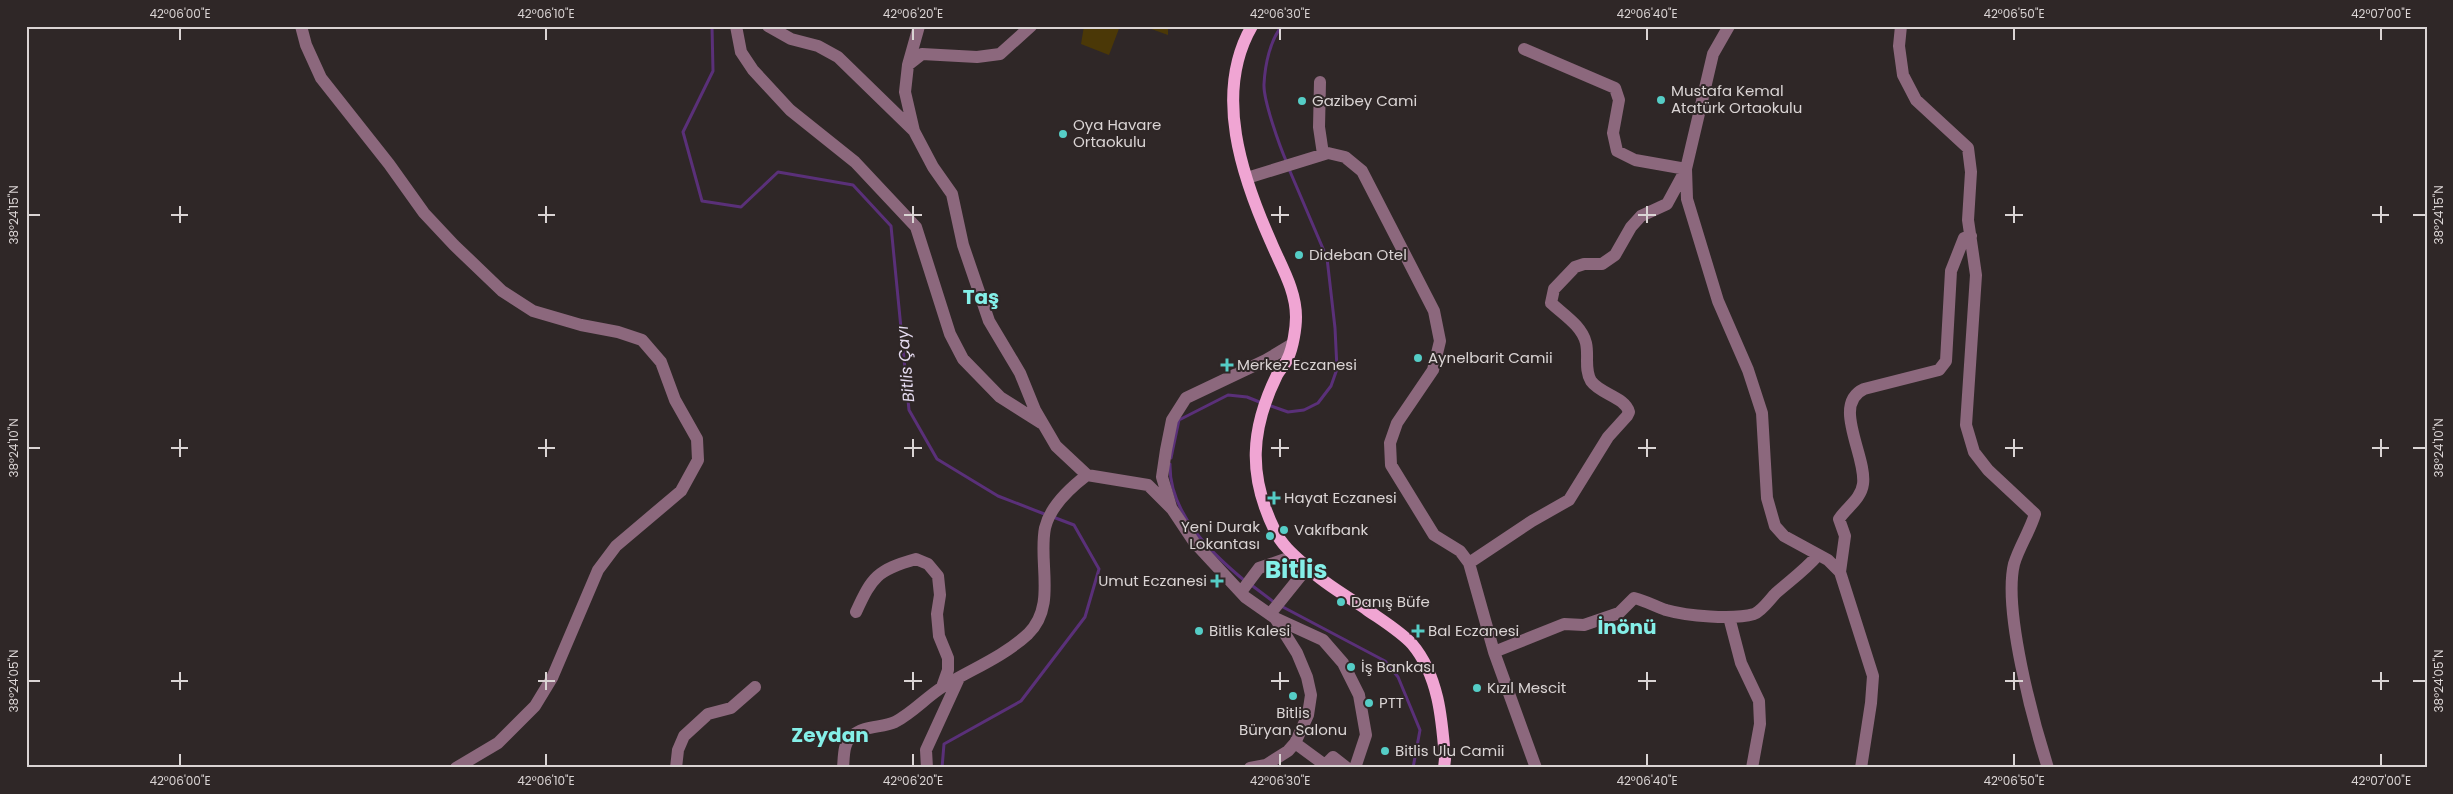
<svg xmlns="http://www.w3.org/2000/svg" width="2453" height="794" viewBox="0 0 2453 794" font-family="Poppins,sans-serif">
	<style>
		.green { fill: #4b3807 }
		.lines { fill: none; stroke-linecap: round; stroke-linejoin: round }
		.stream { stroke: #5a3079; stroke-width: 3 }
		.minor { stroke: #8c687d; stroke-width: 12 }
		.major { stroke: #f0a5d3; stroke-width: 12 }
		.ticks { fill: none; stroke: #dad4d4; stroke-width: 2 }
		.poi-dot { fill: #55cdc6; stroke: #2f2727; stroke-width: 2 }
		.labels { text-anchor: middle; stroke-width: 4; stroke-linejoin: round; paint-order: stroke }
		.poi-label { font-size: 15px; fill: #dad4d4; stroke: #2f2727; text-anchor: start }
		.water-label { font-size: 16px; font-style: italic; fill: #e6dcf1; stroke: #2f2727 }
		.district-label { font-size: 20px; font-weight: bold; fill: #84efe8; stroke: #2f2727 }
		.town-label { font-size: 25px; font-weight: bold; fill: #84efe8; stroke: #2f2727 }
		.neatline { fill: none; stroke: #dad4d4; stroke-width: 2 }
		.ticks-label { font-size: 12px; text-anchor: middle; fill: #dad4d4 }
	</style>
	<rect width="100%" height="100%" fill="#2f2727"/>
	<path class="green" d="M1084,26H1120L1109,55L1081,44Z
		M1143,26H1168V35Z"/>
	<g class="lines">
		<path class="stream" d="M712,26L713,71L683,132L702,201L741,207L778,172L853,185L891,226L909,410L937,459L998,496L1047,515
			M1282,26C1270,40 1265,65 1264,84C1263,100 1280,147 1287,163
			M1268,405L1288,412L1304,410L1318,403L1331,386L1337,369L1335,328L1327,258L1289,169
			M1171,458L1179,420L1228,395L1247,397L1262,403
			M1170,464C1169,513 1210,552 1245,581
			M1250,584L1275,603
			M1281,606L1385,661L1398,677L1420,730L1413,768
			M942,768L944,744L1021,701L1085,617L1099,569L1074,525L1053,517"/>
		<path class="minor" d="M301,26L306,45L321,78L389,164L424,213L454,245L502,291L533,311L581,325L618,332L642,340L661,362L675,400L697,439L698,460L681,491L616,546L598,570L552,678L535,706L498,743L456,768
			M736,26L741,52L753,70L790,110L855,162L916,227L950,334L963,359L1000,397L1041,423
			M768,26L791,39L818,46L838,57L914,131
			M1031,26L1000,54L977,57L922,54L908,65L905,92L914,131L933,167L952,194L963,245L989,321L1020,373L1035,410L1056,446L1087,475L1148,485L1172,509L1194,542L1245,597L1275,618L1297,653L1307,677L1311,695L1308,715L1295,743L1288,751L1266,765L1250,768
			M1729,26L1713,54L1686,169L1687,199L1718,301L1748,370L1762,413L1767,498L1775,526L1784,536L1828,560L1840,572L1873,676L1871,703L1861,768
			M1901,26L1899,46L1903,75L1916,100L1968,148L1971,172L1968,220L1976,275L1966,425L1974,452L1988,470L2035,514C2030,531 2019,547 2014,564C2003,610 2033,721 2048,768
			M908,65L919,26
			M1320,82L1319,127L1323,154
			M1247,178L1328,153L1345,157L1362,171L1434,311L1440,341L1433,370L1397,423L1390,443L1391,465L1434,535L1460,551L1469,563L1494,652L1536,768
			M1171,507L1162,477L1166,450L1172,420L1186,398L1266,360L1291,345
			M1469,563L1532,521L1569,500L1608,437L1627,416L1629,412C1625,397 1600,394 1591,381C1584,369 1589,356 1586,343C1582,326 1564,315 1551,303L1554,289L1575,267L1584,264H1602L1615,255L1631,227L1641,216L1667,204L1686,169L1635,160L1617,151L1613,133L1619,100L1615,88L1524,49
			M1840,572L1845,536L1839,519C1847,507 1861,499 1863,484C1867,456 1831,404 1864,389L1939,370L1946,361L1951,271L1964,238L1971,236
			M1241,592L1259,568L1294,556
			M856,612C872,577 877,570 916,559L928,564L938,576L940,595L937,614L939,636L948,658V670L942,687
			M1270,614L1307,568
			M1729,617L1741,663L1759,701L1760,724L1752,768
			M1275,618L1323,640L1343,663L1359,695L1366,735L1355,768
			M1494,652L1564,624L1584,625L1619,613L1634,598C1646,601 1655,606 1666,610C1687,616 1733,620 1754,614C1762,611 1770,599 1776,593C1791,580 1805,570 1818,555
			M1295,743L1325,765
			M676,768L678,750L684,736L708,714L731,708L755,687
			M843,768C844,757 843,743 852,736C864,725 882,728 895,722C914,712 926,697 944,686C972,669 1003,657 1028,634C1057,606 1038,563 1045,528C1050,506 1070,488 1087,475
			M927,768L926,750L959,678
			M1322,768L1333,757L1347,768"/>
		<path class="major" d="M1252,26C1213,93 1242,177 1271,242C1281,266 1296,290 1296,317C1296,328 1293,347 1288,358C1286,364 1280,369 1277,375C1250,430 1248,476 1275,531C1282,546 1296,557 1308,568C1326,585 1345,595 1366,609C1380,619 1400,631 1412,644C1439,676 1442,720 1445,759L1444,768"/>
	</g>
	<path class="ticks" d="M180,28V40M546,28V40M913,28V40M1280,28V40M1647,28V40M2014,28V40M2381,28V40M180,206V223M546,206V223M913,206V223M1280,206V223M1647,206V223M2014,206V223M2381,206V223M28,215H40M171,215H188M538,215H555M904,215H922M1271,215H1289M1638,215H1656M2005,215H2023M2372,215H2389M2413,215H2426M180,439V457M546,439V457M913,439V457M1280,439V457M1647,439V457M2014,439V457M2381,439V457M28,448H40M171,448H188M538,448H555M904,448H922M1271,448H1289M1638,448H1656M2005,448H2023M2372,448H2389M2413,448H2426M180,672V690M546,672V690M913,672V690M1280,672V690M1647,672V690M2014,672V690M2381,672V690M28,681H40M171,681H188M538,681H555M904,681H922M1271,681H1289M1638,681H1656M2005,681H2023M2372,681H2389M2413,681H2426M180,754V766M546,754V766M913,754V766M1280,754V766M1647,754V766M2014,754V766M2381,754V766"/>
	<g class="poi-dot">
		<circle cx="1661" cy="100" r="5"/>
		<circle cx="1302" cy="101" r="5"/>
		<circle cx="1063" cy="134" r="5"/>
		<circle cx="1299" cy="255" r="5"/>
		<circle cx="1418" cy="358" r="5"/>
		<path d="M1224.5 357.5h5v5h5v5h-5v5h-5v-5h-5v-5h5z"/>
		<path d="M1271.5 490.5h5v5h5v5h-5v5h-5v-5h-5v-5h5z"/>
		<circle cx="1284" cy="530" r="5"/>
		<circle cx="1270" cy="536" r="5"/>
		<path d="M1214.5 573.5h5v5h5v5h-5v5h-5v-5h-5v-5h5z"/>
		<circle cx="1341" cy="602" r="5"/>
		<circle cx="1199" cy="631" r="5"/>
		<path d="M1415.5 623.5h5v5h5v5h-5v5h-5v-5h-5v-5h5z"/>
		<circle cx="1351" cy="667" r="5"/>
		<circle cx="1477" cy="688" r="5"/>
		<circle cx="1293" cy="696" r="5"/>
		<circle cx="1369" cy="703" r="5"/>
		<circle cx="1385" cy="751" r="5"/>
	</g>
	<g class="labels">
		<g class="poi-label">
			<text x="1671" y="96">Mustafa Kemal<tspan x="1671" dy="17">Atatürk Ortaokulu</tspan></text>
			<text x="1312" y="106">Gazibey Cami</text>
			<text x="1073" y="130">Oya Havare<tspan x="1073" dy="17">Ortaokulu</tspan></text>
			<text x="1309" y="260">Dideban Otel</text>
			<text x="1428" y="363">Aynelbarit Camii</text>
			<text x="1237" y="370">Merkez Eczanesi</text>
			<text x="1284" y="503">Hayat Eczanesi</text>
			<text x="1260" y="532" text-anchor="end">Yeni Durak<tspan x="1260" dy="17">Lokantası</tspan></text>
			<text x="1294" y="535">Vakıfbank</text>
			<text x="1207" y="586" text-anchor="end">Umut Eczanesi</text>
			<text x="1351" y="607">Danış Büfe</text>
			<text x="1209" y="636">Bitlis Kalesi</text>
			<text x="1428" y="636">Bal Eczanesi</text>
			<text x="1361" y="672">İş Bankası</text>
			<text x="1487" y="693">Kızıl Mescit</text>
			<text x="1379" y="708">PTT</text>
			<text x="1293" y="718" text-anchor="middle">Bitlis<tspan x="1293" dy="17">Büryan Salonu</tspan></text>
			<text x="1395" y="756">Bitlis Ulu Camii</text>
		</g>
		<g class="water-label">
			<text transform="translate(905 364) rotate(-95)" y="6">Bitlis Çayı</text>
		</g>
		<g class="district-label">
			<text x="981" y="304">Taş</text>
			<text x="1627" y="634">İnönü</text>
			<text x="830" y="742">Zeydan</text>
		</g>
		<g class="town-label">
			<text x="1296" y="578">Bitlis</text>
		</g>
	</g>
	<rect width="2453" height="794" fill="none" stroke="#2f2727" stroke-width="55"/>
	<rect x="28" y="28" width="2398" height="738" class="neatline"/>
	<g class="ticks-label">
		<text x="180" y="18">42°06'00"E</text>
		<text x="546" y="18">42°06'10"E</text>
		<text x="913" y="18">42°06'20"E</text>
		<text x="1280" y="18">42°06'30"E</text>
		<text x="1647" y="18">42°06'40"E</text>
		<text x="2014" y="18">42°06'50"E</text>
		<text x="2381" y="18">42°07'00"E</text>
		<text transform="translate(14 215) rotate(-90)" y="4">38°24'15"N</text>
		<text transform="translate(2439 215) rotate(-90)" y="4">38°24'15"N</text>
		<text transform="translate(14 448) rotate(-90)" y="4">38°24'10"N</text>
		<text transform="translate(2439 448) rotate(-90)" y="4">38°24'10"N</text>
		<text transform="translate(14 681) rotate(-90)" y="4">38°24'05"N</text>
		<text transform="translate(2439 681) rotate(-90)" y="4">38°24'05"N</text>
		<text x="180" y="785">42°06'00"E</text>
		<text x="546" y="785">42°06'10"E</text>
		<text x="913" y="785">42°06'20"E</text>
		<text x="1280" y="785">42°06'30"E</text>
		<text x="1647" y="785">42°06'40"E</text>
		<text x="2014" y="785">42°06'50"E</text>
		<text x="2381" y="785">42°07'00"E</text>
	</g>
</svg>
